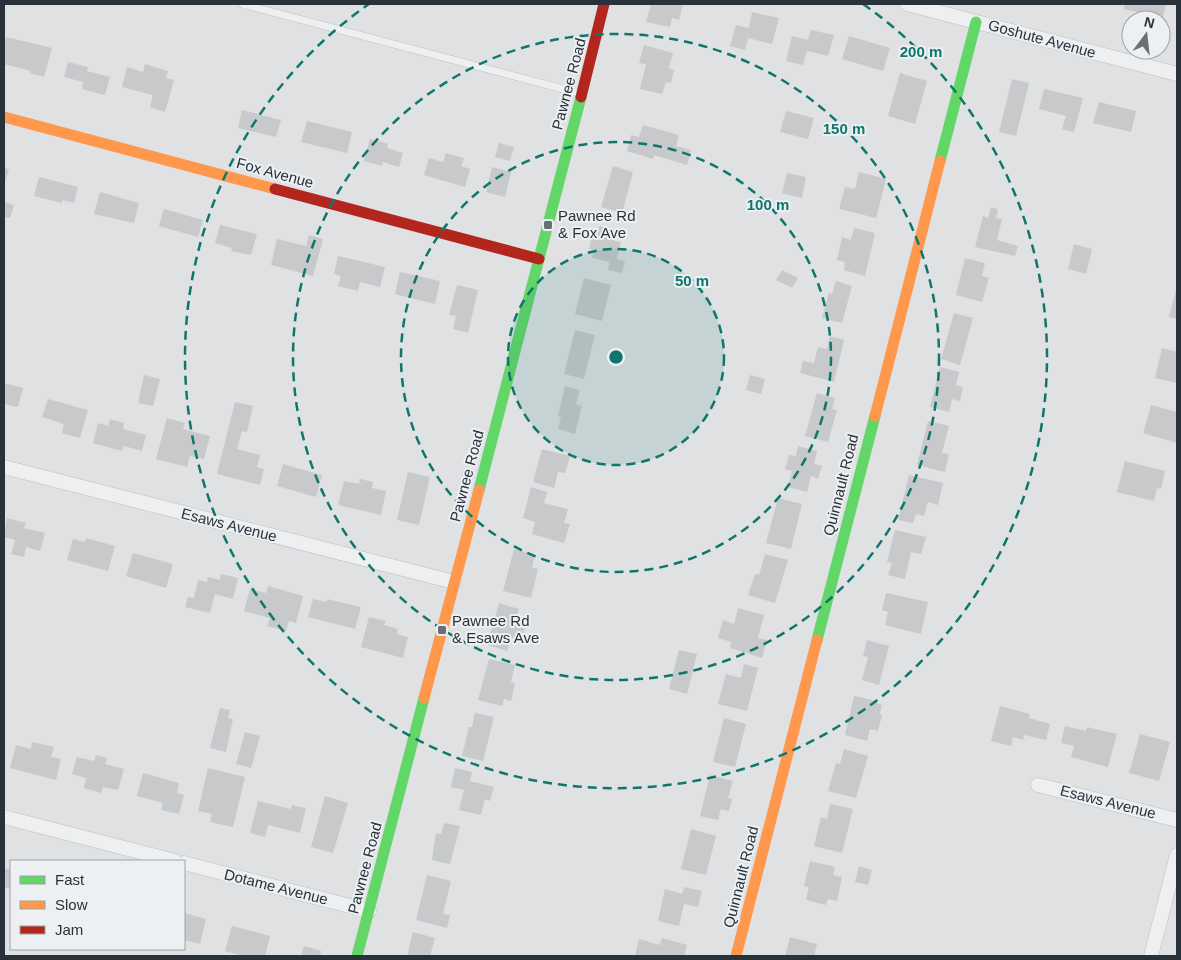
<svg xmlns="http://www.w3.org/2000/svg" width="1181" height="960" viewBox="0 0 1181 960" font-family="Arial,sans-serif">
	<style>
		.building { fill: #c7c9cb }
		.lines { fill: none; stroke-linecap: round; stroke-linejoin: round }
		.lane-casing { stroke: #bdbfc1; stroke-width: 8 }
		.street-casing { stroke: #bdbfc1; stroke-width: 15 }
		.lane { stroke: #eeeff0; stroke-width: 7 }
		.street { stroke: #eeeff0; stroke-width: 14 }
		.fast { stroke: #63d668; stroke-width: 11 }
		.slow { stroke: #ff974d; stroke-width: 11 }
		.jam { stroke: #b3261e; stroke-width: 11 }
		.ring { fill: none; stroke: #0f766e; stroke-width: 2.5; stroke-dasharray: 9 6 }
		.poi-dot { fill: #696f75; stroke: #ecf0f3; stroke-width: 2 }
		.labels { text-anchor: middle; stroke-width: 4; stroke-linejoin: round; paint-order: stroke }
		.street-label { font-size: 15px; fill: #29313a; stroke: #ecf0f3 }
		.poi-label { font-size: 15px; fill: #29313a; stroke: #ecf0f3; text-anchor: start }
		.centre { fill: #0f766e; stroke: #ecf0f3; stroke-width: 2.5 }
		.ring-label { font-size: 15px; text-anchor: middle; font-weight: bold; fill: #0f766e; stroke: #ecf0f3; stroke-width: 4; stroke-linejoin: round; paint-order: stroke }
	</style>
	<rect width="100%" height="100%" fill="#dfe1e3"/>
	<path class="building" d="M651,4H683L679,20L672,18L670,27L646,22Z
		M1125,4H1166L1163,18L1124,9Z
		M752,12L779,18L772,44L748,38L745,50L730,46L736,25L749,28Z
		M811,30L834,35L828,56L807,51L803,65L786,61L792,36L808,40Z
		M849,36L890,48L883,71L842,59Z
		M6,37L52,48L44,77L30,73L31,71L4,64V45Z
		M644,45L673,53L669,68L674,70L671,83L666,82L662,94L640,89L646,64L639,63Z
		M68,62L88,67L87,71L110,77L105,95L82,89L83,82L64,77Z
		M145,64L168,71L166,78L174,80L165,112L150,107L153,95L122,87L127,67L143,72Z
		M900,73L927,81L915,124L888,116Z
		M1012,79L1029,83L1016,136L999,132Z
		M1044,89L1083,98L1074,132L1062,129L1066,116L1039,109Z
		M1099,102L1136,111L1131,132L1093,123Z
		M242,110L281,120L276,137L238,128Z
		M786,111L814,118L808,139L780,132Z
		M307,121L352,132L347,153L301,142Z
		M643,125L679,135L676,146L691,150L687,165L654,155L653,159L627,151L631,135L639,137Z
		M370,139L388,144L387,148L403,153L399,167L383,162L382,166L364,161Z
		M499,143L514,147L510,161L495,157Z
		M446,153L464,158L461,166L470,169L465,187L424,175L429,158L443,162Z
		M613,166L633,172L622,213L601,207Z
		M492,167L511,172L505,197L486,192Z
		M4,168L9,169L4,186Z
		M859,172L886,179L876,218L839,209L845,187L855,189Z
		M787,173L806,177L802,198L782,193Z
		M39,177L78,187L74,203L63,200L62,203L34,196Z
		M100,192L139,203L134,223L94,214Z
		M4,202L14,205L10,218L4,217Z
		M991,207L998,209L996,218L1002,219L997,240L1018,246L1015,256L975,247L983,216L988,218Z
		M164,209L203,220L198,237L159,226Z
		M220,225L257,234L251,255L231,251L232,248L215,243Z
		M599,226L617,230L614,241L621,242L617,259L625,261L622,273L608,270L609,262L592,258L594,250L589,249L592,236L597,237Z
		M854,228L875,233L865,276L844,270L845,262L837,260L842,237L851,240Z
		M309,235L323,239L313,276L271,265L277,239L306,246Z
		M1074,244L1092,249L1086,274L1068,269Z
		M338,256L385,267L380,287L360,282L358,291L338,286L341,276L334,274Z
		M965,258L985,263L982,276L989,278L982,302L956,295Z
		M782,270L798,278L792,288L776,280Z
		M400,272L440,281L435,304L395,294Z
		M584,278L611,285L602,321L575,314Z
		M836,281L852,286L842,323L822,318L829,293L832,294Z
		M457,285L478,290L468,333L453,329L456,316L449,315Z
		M1177,286V319L1169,317Z
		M954,313L973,318L960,365L941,359Z
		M575,330L595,335L584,379L564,374Z
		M830,336L844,340L834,382L800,373L803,361L814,363L818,347L827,349Z
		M1162,348L1177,352V383L1155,378Z
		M940,367L959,372L956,385L963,387L960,401L952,399L949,412L930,407Z
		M144,375L160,379L153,406L138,403Z
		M750,375L765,379L761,394L746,390Z
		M4,383L23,388L18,407L4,404Z
		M565,386L580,390L576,404L582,406L575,434L558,429L561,417L558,416Z
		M817,393L835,398L832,409L837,410L828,442L805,436Z
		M48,399L88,410L80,438L62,433L64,424L42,417Z
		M235,402L253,406L247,432L242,431L237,449L260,455L257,467L264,469L260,485L217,474Z
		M1151,405L1177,412V443L1143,433Z
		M167,418L185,423L183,429L210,436L204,459L190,456L187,467L156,459Z
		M110,419L124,423L123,429L146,435L142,451L124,446L122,451L93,443L98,423L108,426Z
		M928,421L949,426L942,453L949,454L945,472L917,465Z
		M798,446L817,451L814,464L822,466L818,479L811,476L807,492L788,487L792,471L785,469L789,455L796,456Z
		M542,449L570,456L565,473L558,472L554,488L533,482Z
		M1125,461L1165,471L1161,489L1157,488L1154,501L1117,492Z
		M283,464L322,475L316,497L277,486Z
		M408,472L430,477L419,525L397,520Z
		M909,475L943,483L938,505L928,502L924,516L916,514L913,523L898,520Z
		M360,479L373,482L372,488L386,491L381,515L338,505L344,481L359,484Z
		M531,487L547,492L544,503L568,509L564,523L570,524L564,543L532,534L535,522L523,518Z
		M778,498L802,504L791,549L766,543Z
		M7,518L26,523L24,528L45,533L40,551L26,547L24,557L11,554L15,540L4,537Z
		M895,530L926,537L921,554L911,552L905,579L888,575L892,563L887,562Z
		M86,538L115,546L108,571L67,560L73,539L85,542Z
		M514,549L535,555L532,567L538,569L531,598L503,591Z
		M133,553L173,564L166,588L126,576Z
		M765,554L788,560L775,603L748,595L755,574L759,575Z
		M221,574L238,578L233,599L215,594L210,613L185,607L188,597L194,598L198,580L207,582L208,577L220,580Z
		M268,586L303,596L296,623L289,621L286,631L267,626L270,618L244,611L250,589L266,593Z
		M886,593L928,602L921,634L885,625L888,612L882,610Z
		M313,599L326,602L327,599L361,607L355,629L308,617Z
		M499,603L519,609L514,625L525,628L521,641L511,638L507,651L487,645Z
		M738,608L764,615L758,638L767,640L762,658L730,648L731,642L718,638L723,620L734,624Z
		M369,617L386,621L384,625L398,629L397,634L408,637L403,658L361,647Z
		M867,640L889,646L879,685L862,680L868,657L863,656Z
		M679,650L697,654L687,694L669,689Z
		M489,659L515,665L511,682L515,683L511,701L504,699L502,706L478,700Z
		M744,664L758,668L747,711L718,704L726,674L741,678Z
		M854,696L877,701V703L882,705L880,714L882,715L878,731L870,729L867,741L845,735Z
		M1000,706L1030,714L1029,718L1050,724L1046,740L1024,735L1023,740L1013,737L1011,746L991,741Z
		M220,708L230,710L228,718L233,719L226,752L210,748Z
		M475,713L494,717L483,761L462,756L469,727H472Z
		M724,718L746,724L735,767L713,762Z
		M1065,726L1086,731L1087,727L1117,734L1108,767L1071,757L1074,746L1061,743Z
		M245,732L260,736L251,768L236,764Z
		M1140,734L1170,742L1159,781L1129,773Z
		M32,742L54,747L51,757L61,759L56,780L10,768L16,745L31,749Z
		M844,749L868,756L856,798L828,791L836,763L840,764Z
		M96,755L107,758L105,764L124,769L118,790L103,787L101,793L84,788L86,778L72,774L77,757L94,761Z
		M208,768L245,777L233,827L210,822L212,814L198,811Z
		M455,768L472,772L470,781L494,787L490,801L485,799L481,815L459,810L464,790L451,787Z
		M143,773L179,783L177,793L184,795L179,814L161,810L163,803L137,796Z
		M710,775L733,781L728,798L732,799L729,811L721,809L718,820L700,816Z
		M325,796L348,803L333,853L311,847Z
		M258,801L291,809L292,805L306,808L300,833L268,825L265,837L250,833Z
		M830,804L853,809L842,853L814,846L821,817L827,819Z
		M444,823L460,826L450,864L432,860L436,833L441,834Z
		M691,829L716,836L706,875L681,869Z
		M810,861L835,867L833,875L842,877L837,901L828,899L826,905L806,900L809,887L804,886Z
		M859,866L872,870L868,885L855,882Z
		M4,868L11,870V889L4,887Z
		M427,875L451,881L443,914L450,915L447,928L416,920Z
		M684,887L702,891L698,907L684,904L679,926L658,921L665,889L682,894Z
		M184,913L206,919L200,944L184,940Z
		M232,926L270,936L265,956H244L225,951Z
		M413,932L435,938L430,956H407Z
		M790,937L817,944L814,956H785Z
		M662,938L687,945L684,956H635L639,939L660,945Z
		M304,946L321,951L320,956H301Z"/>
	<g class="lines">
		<g class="lane-casing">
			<path id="lane" d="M242,4L582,94"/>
		</g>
		<g class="street-casing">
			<path id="street" d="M907,4L1177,74
				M4,467L454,582
				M1038,785L1177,820
				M4,817L175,861
				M184,863L369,911
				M1151,956L1177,855"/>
		</g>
		<use href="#lane" class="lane"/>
		<use href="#street" class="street"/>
		<path class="fast" d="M940,161L976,22
			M479,490L581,97
			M817,640L875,416
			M357,956L424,698"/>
		<path class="slow" d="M4,117L275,189
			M875,416L940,161
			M424,698L479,490
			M736,956L817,640"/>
		<path class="jam" d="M581,97L604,4
			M275,189L539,259"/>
	</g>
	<circle cx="616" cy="357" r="108" fill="#0f766e" fill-opacity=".12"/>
	<g class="ring">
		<circle cx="616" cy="357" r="108"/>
		<circle cx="616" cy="357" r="215"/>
		<circle cx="616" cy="357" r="323"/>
		<path d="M863 4A431 431 0 1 1 369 4"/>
	</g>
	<g class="poi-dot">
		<rect x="543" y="220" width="10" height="10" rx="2.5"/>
		<rect x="437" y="625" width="10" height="10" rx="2.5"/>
	</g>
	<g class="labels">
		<g class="street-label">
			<text transform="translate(1042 39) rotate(15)" y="5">Goshute Avenue</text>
			<text transform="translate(569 84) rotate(-75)" y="5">Pawnee Road</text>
			<text transform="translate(275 173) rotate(15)" y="5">Fox Avenue</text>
			<text transform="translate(467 476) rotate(-75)" y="5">Pawnee Road</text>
			<text transform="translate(841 485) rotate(-76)" y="5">Quinnault Road</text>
			<text transform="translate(229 525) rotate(14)" y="5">Esaws Avenue</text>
			<text transform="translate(1108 802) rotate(14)" y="5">Esaws Avenue</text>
			<text transform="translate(365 868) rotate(-75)" y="5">Pawnee Road</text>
			<text transform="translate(741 877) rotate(-76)" y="5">Quinnault Road</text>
			<text transform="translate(276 887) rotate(14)" y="5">Dotame Avenue</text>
		</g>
		<g class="poi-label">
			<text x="558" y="221">Pawnee Rd<tspan x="558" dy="17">&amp; Fox Ave</tspan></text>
			<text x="452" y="626">Pawnee Rd<tspan x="452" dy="17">&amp; Esaws Ave</tspan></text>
		</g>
	</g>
	<circle cx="616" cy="357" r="8" class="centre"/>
	<g class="ring-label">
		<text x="921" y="57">200 m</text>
		<text x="844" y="134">150 m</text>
		<text x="768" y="210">100 m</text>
		<text x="692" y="286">50 m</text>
	</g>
	<rect width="1181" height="960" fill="none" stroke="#29313a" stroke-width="10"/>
	<rect x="10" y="860" width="175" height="90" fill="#ecf0f3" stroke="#9ea4a9"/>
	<rect x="20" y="876" width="25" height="8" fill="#63d668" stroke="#9ea4a9"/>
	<text x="55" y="885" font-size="15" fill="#29313a">Fast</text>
	<rect x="20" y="901" width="25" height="8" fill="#ff974d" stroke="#9ea4a9"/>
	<text x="55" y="910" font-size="15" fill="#29313a">Slow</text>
	<rect x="20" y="926" width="25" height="8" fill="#b3261e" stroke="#9ea4a9"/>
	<text x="55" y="935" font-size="15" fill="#29313a">Jam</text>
	<g transform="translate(1146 35) rotate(15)"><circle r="24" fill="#ecf0f3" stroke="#9ea4a9"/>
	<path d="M0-4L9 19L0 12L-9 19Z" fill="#696f75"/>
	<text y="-8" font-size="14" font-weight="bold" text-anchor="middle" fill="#29313a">N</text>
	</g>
</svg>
